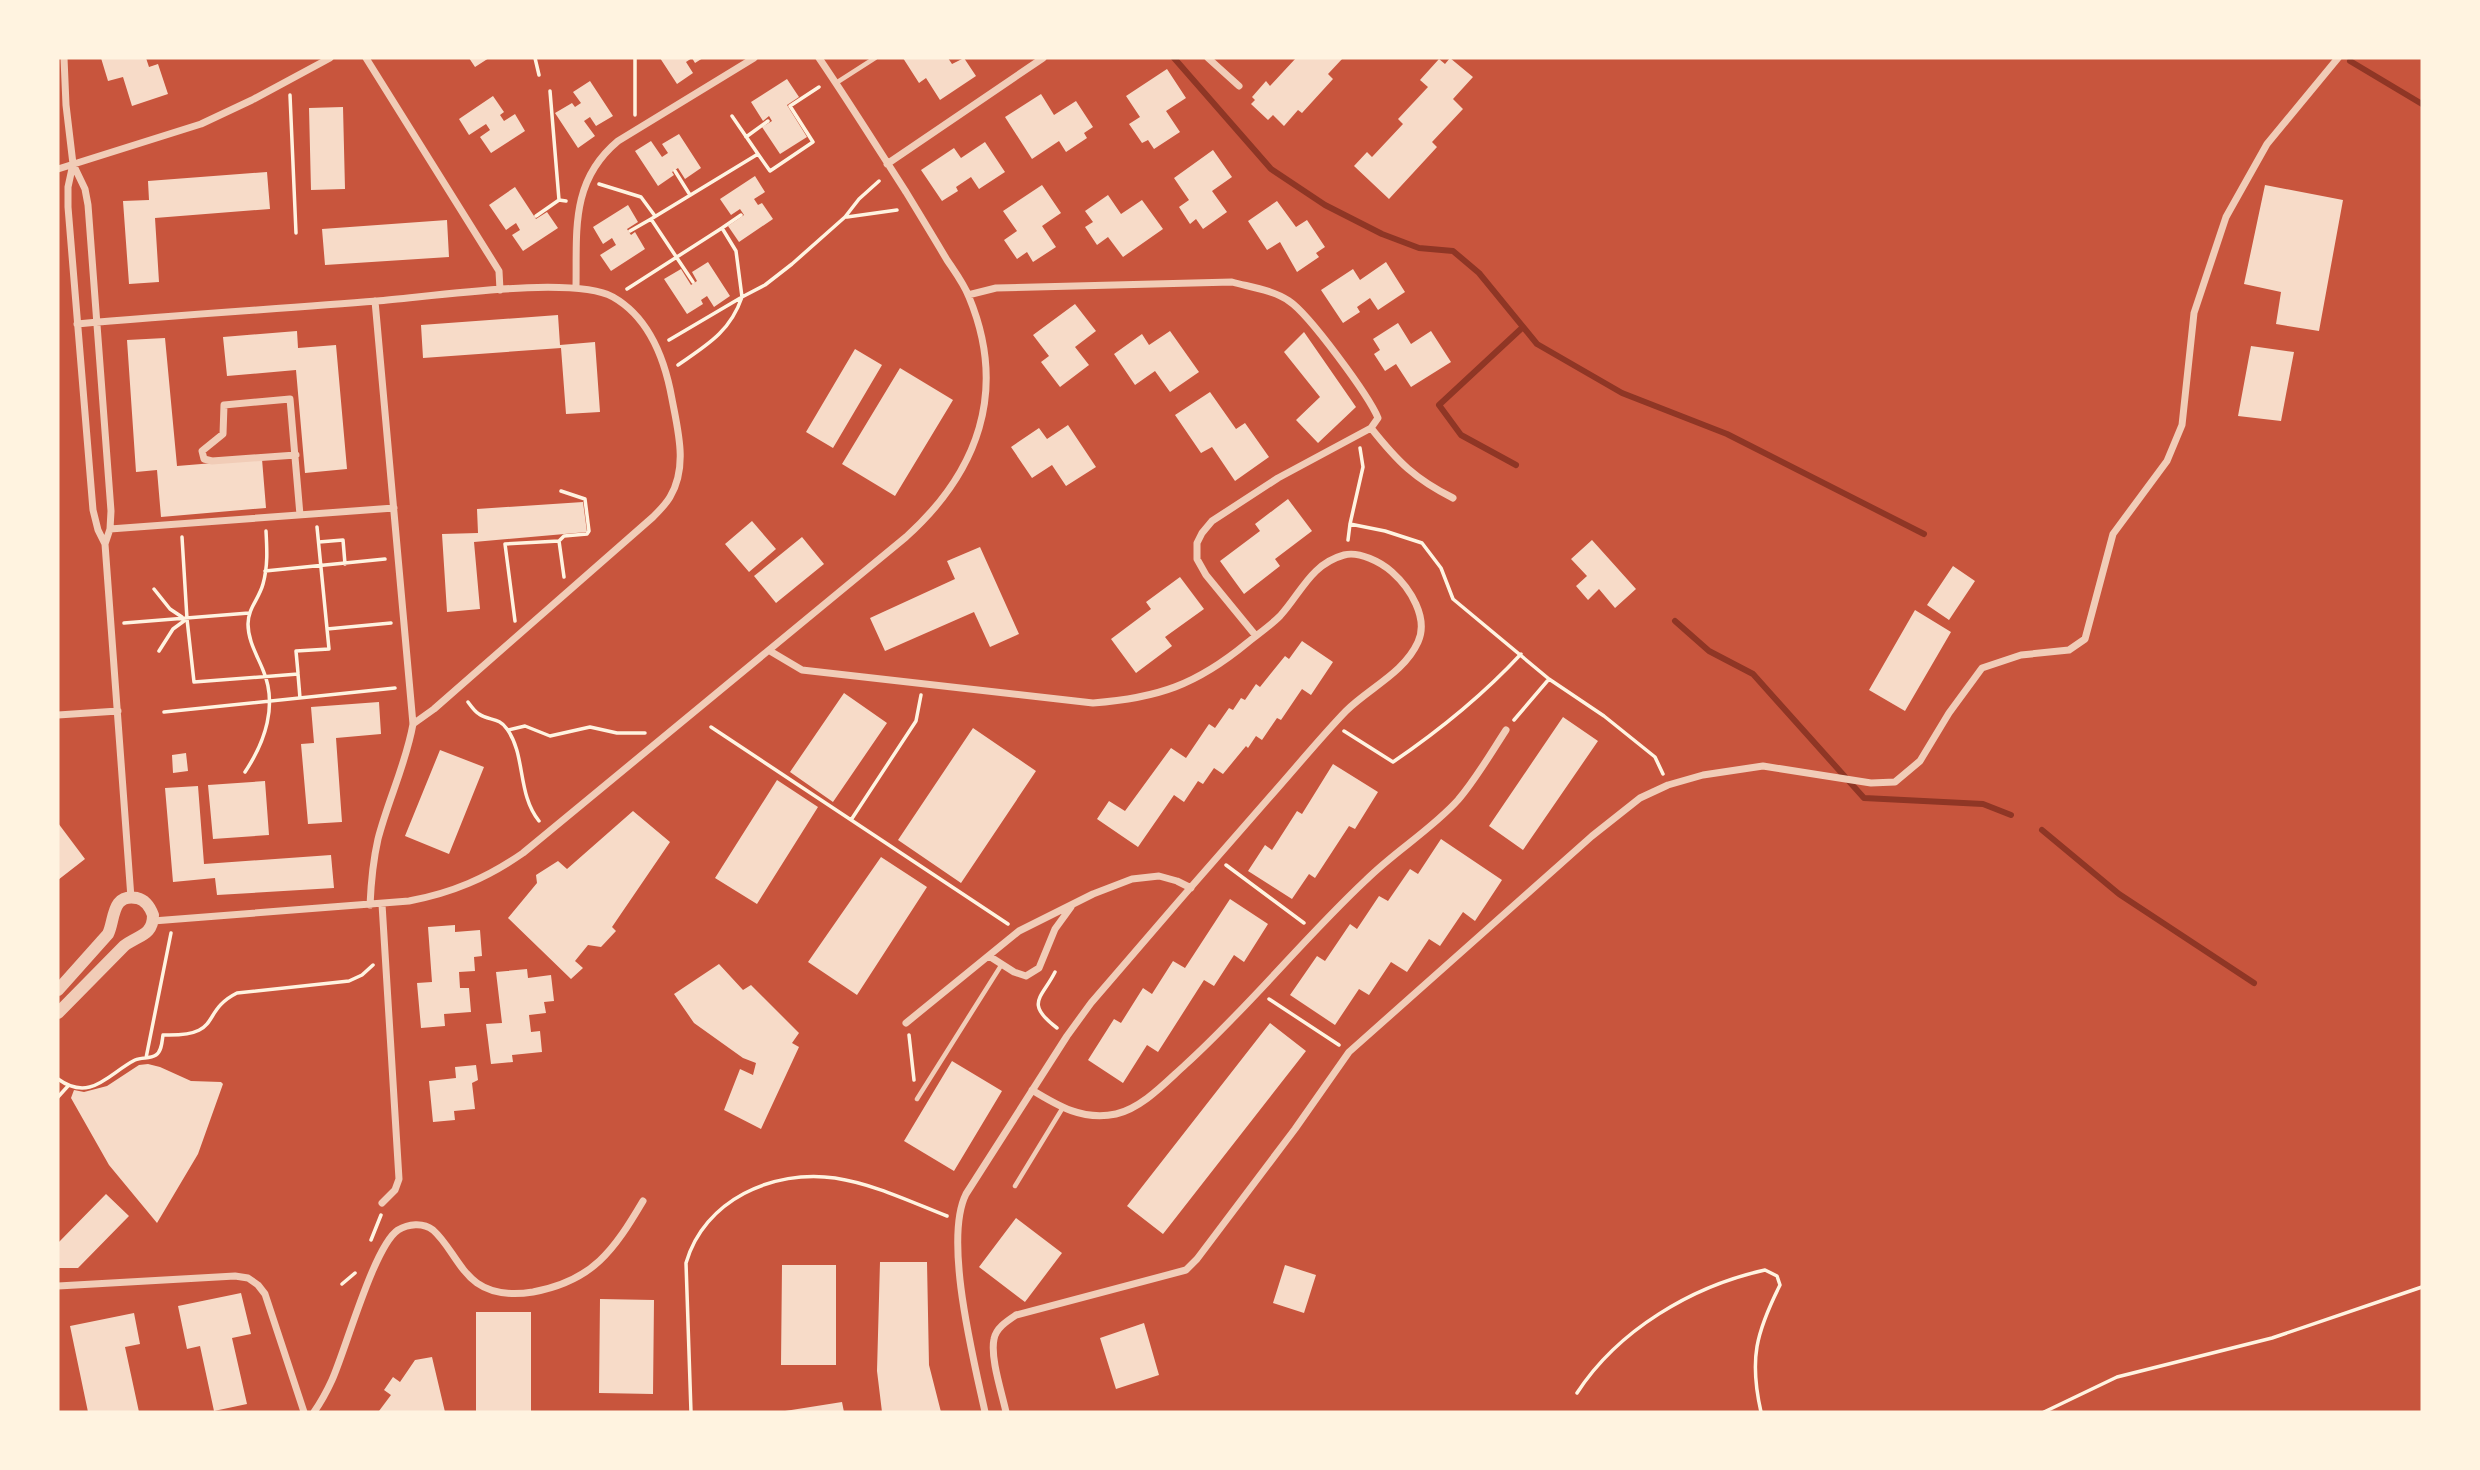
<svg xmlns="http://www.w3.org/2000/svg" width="2480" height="1470" viewBox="0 0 2480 1470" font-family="Manrope,sans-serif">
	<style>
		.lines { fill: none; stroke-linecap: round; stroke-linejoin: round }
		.stream { stroke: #8f3625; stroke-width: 6 }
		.building { fill: #f7dbc8 }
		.path { stroke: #fff3e0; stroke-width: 3.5 }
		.service { stroke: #f1ccb7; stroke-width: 4.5 }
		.minor { stroke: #f1ccb7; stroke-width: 7 }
		.tertiary { stroke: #f1ccb7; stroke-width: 12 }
	</style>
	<rect width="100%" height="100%" fill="#c8553d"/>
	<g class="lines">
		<path class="stream" d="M1174,58L1271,169L1325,205L1382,234L1419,248L1453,251L1479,273L1537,344L1622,393L1727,434L1924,534
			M2350,61L2422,104
			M1516,465L1461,435L1439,405L1523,327
			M1675,621L1709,651L1753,674L1864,798L1983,804L2011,815
			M2042,830L2119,894L2254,983"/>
	</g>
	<path class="building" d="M101,58H146L149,67L158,64L168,94L132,106L123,77L108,81Z
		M469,58H489L475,67Z
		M660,58H703L695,63L692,58L686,62L693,73L677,84Z
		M903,58H948L952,64L964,58L976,76L940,100L926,78L919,83Z
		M1296,58H1343L1328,74L1333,79L1302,113L1298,110L1284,126L1273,115L1268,120L1251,104L1255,100L1252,97L1266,81L1270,86Z
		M1450,58L1473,77L1453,99L1463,109L1432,142L1437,147L1389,199L1354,166L1367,152L1372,157L1403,124L1398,119L1428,87L1420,80L1439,59L1445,64Z
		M1167,69L1186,98L1166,111L1180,132L1154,149L1148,140L1142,143L1129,124L1140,117L1126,96Z
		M787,79L799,97L787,105L807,137L780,154L762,127L772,121L769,116L763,121L751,102Z
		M590,81L613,116L596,126L590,117L584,121L595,136L578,148L555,113L572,103L575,107L581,103L573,92Z
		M1041,94L1054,115L1076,101L1093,127L1084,133L1087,138L1066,152L1059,141L1032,159L1005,117Z
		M493,96L504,112L500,115L504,121L515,114L525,131L491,153L480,137L490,130L486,124L469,135L459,119Z
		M343,107L345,189L311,190L309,108Z
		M679,134L701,168L685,179L678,168L672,172L674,175L658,186L635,151L651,141L662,157L668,153L662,144Z
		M985,142L1005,172L979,189L971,177L956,187L958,191L942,201L921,170L954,148L961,158Z
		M1213,150L1232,177L1212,191L1227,212L1203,229L1196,219L1190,224L1179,207L1189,200L1174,178Z
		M267,172L270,209L155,218L159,282L129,284L123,201L149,200L148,181Z
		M755,176L765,192L754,199L758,205L762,203L773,219L739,242L728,226L744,215L740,209L731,215L720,199Z
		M1042,185L1061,213L1042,226L1056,247L1033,262L1027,252L1017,259L1004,240L1017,231L1003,211Z
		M2265,185L2343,200L2319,331L2276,324L2281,292L2244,284Z
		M515,187L536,219L547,212L558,228L523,251L512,235L520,230L516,223L506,230L489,205Z
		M1108,195L1121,214L1142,200L1163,229L1123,257L1108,237L1097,245L1085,227L1093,222L1085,211Z
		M1277,201L1296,227L1307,220L1325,247L1316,253L1319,257L1297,272L1280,242L1267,250L1248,221Z
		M628,205L638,222L627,229L631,235L635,232L645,249L611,271L600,255L616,245L612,238L603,244L593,227Z
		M447,220L449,257L325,265L322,229Z
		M708,262L730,296L714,307L707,296L701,300L703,304L687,314L664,279L681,269L691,285L697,281L692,272Z
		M1386,262L1405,292L1378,310L1370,298L1357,307L1360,312L1343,323L1321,290L1353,269L1360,280Z
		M1075,304L1096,331L1075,347L1089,365L1060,387L1041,362L1049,356L1033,335Z
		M558,315L560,345L595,342L600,412L566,414L561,348L423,358L421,325Z
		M1398,323L1411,344L1431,331L1451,362L1411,387L1396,364L1385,371L1374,354L1380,350L1373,339Z
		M297,331L298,348L336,345L347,469L305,473L296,370L227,376L223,337Z
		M1170,331L1199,372L1170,392L1155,371L1135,385L1114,354L1142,334L1149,345Z
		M1304,332L1356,407L1318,443L1296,420L1320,397L1284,352Z
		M165,338L177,466L262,459L266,508L161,517L157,470L136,472L127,340Z
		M2251,346L2294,352L2281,421L2238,416Z
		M855,349L882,365L833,448L806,432Z
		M900,368L953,400L895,496L842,464Z
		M1210,392L1236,429L1245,423L1269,457L1235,481L1212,447L1201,453L1175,415Z
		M1068,425L1096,467L1066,486L1052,465L1032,478L1011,447L1039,428L1047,439Z
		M1288,499L1312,531L1275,559L1280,566L1244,594L1220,561L1260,531L1255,524Z
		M583,502L587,532L474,542L480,609L447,612L442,534L478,533L477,509Z
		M752,521L776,549L749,572L725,544Z
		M802,537L824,564L776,603L754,576Z
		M1592,540L1636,589L1615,608L1599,589L1588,600L1576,586L1587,576L1571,559Z
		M980,547L1019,634L990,647L974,612L885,651L870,618L955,579L947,561Z
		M1953,566L1975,581L1949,620L1927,605Z
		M1180,577L1204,609L1165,637L1172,646L1136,673L1111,639L1151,609L1146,602Z
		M1915,610L1951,632L1905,711L1869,690Z
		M1302,641L1333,662L1311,695L1302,689L1281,720L1277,718L1262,740L1256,736L1248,748L1246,746L1223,774L1214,768L1203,784L1198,781L1184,802L1174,795L1138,847L1097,819L1109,801L1125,811L1171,748L1186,758L1209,724L1215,728L1229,708L1233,710L1241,698L1245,700L1256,684L1260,687L1285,656L1289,659Z
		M844,693L887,723L833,802L790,772Z
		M379,702L381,734L336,738L342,822L308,824L301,744L314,743L311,707Z
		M1563,717L1598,741L1523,850L1489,826Z
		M973,728L1036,771L961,883L898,840Z
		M440,750L484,767L449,854L405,836Z
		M186,753L188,771L173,773L172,755Z
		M1333,764L1378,792L1355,829L1349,826L1315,878L1309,874L1292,899L1248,871L1265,845L1272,850L1297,811L1302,814Z
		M777,780L818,807L757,904L715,878Z
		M265,781L269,835L213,839L208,785Z
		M198,786L204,864L331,855L334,888L217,895L215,878L173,882L165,788Z
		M633,811L670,842L612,927L616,931L601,947L588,945L575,961L583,968L571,979L508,918L537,883L536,875L558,861L567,869Z
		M58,823L85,859L58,880Z
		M1441,839L1502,880L1475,921L1463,912L1440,946L1429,939L1407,972L1391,962L1369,995L1359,989L1335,1025L1290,995L1317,956L1325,961L1350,924L1357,929L1379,896L1388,901L1410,869L1418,874Z
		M881,857L927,887L857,995L808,962Z
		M1230,899L1268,924L1244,962L1234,955L1214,986L1204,980L1158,1052L1147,1045L1123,1083L1088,1060L1114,1019L1121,1023L1143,988L1152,994L1173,961L1185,968Z
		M455,925V932L480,930L482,956L474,957L475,971L459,972L460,988H469L471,1012L444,1014L445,1026L421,1028L417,983L432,982L428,927Z
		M719,964L743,990L751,985L799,1033L792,1043L799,1047L761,1129L724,1110L740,1069L753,1075L756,1063L743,1058L694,1023L674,994Z
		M527,969L528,978L551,975L554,1001L544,1002L546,1013L529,1015L531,1032L540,1031L542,1052L512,1055L513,1062L491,1064L486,1024L502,1023L496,972Z
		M1270,1023L1306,1051L1163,1234L1127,1206Z
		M952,1061L1002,1091L954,1171L904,1141Z
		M148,1064L160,1067L191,1081L221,1082L223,1084L198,1154L157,1223L109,1165L71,1098L74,1090L84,1092L107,1086L139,1065Z
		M476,1065L478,1080L472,1083L475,1109L454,1111L455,1120L433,1122L429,1081L456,1078L455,1067Z
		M106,1194L129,1216L78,1268H58V1243Z
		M1016,1218L1062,1253L1025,1302L979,1267Z
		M880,1262H927L929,1365L941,1412H882L877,1371Z
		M782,1265H836V1365H781Z
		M1285,1265L1316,1275L1304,1313L1273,1303Z
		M241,1293L251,1334L232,1338L247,1404L214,1411L200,1346L187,1349L178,1306Z
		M600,1299L654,1300L653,1394L599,1393Z
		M476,1312H531V1412H476Z
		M134,1313L140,1344L125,1347L139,1412H88L70,1326Z
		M1144,1323L1159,1375L1116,1389L1100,1338Z
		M432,1357L445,1412L379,1411L391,1395L384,1390L393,1377L400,1382L415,1360Z
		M842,1402L844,1412H785V1411Z"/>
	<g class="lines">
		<path class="path" d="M535,58L539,75
			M550,91L559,200L566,201
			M290,95L296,233
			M635,115V58
			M746,137L768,121
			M758,154L770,171L813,142L790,106L819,87
			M675,171L690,195
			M599,184L641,197L655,216
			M536,216L559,200
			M847,217L897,210
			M722,228L741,215
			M630,231L651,219
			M693,282L651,219L758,154L732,116
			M627,289L722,228L736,251L742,297L669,340
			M678,365C707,345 730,332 742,297L765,285L792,264L845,217L859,199L879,181
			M1360,448L1363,467L1350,524L1385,531L1422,543L1441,568L1453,599L1549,679L1604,716L1655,757L1663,774
			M182,537L187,619L194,682L298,674L300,698
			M1348,540L1350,524
			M559,541L564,536L587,534L589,531L585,499L561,491
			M319,542L343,540L345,564
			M265,571L385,559
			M154,589L170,609L182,617
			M515,621L505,544L559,541L564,577
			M124,623L249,613
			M327,629L391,623
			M159,651L173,629L184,621
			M298,673L296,651L329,649L317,527
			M468,702C471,706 475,712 479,714C489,721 499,717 507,729C526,755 517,794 539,821
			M164,712L395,688
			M1514,720L1549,679
			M711,727L1008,924
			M508,730L525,726L550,736L590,727L617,733H645
			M1344,731L1393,762C1440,730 1482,696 1521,654
			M245,772C265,742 278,705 263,670C257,655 248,641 248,624C248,608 259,599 263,584C268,566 267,549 266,531
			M851,820L916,721L921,695
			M1226,865L1304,923
			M1055,972C1042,998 1024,1003 1057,1028
			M1269,999L1339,1045
			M909,1035L914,1080
			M146,1058L171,933
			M58,1079C91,1103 109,1073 135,1060C142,1057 150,1059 156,1055C162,1051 162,1041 163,1035C224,1037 199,1012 237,993L349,981L362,975L373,965
			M58,1097L68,1086
			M371,1240L381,1215
			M342,1284L355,1273
			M1577,1393C1618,1330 1692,1286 1765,1270L1777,1276L1780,1285C1756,1333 1749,1359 1761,1412
			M691,1412L686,1263C704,1200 773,1169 835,1178C874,1184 911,1202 947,1216
			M2044,1412L2117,1377L2272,1338L2422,1287"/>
		<path class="service" d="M836,83L875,58
			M917,1099L1002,964
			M1015,1186L1062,1109"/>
		<path class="minor" d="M64,58L66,105L73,164L68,187V207L93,510L98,530L105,544L131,898
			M366,58L499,271L500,290
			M1208,58L1239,86
			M73,164L85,189L88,205L111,511L110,529L105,544
			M887,164L1043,58
			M58,169L201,124L252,100L330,58
			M576,287C577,231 570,181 618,141L754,58
			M968,295L996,288L1232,282C1250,287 1273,290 1289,301C1309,314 1369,396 1378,418L1371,428L1278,478L1212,521L1202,533L1197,543V559L1206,575L1256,636
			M77,324C177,315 277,309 377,301C429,297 573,275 613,297C650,318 665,360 672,399C678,431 688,467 670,497C666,504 659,511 653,517L434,709L413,724
			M1371,428C1398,462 1415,479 1453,498
			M296,455L212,461L204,459L202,451L223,434L224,405L290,399L300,515
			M110,529L394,508
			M770,651L802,670L1093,703C1158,698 1196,685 1247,643C1258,634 1270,626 1280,616C1301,593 1311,564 1344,555C1359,551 1381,562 1392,572C1410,588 1429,618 1418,642C1404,673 1369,688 1346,711C1319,739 1294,770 1268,799C1209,866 1150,934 1091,1003L1067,1036L966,1194C943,1240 974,1361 985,1412
			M58,715L118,711
			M370,905C371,883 373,861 378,839C388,800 406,764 413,724L375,301
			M153,921L409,901C452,893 487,878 523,853L906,537C978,472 1008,391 969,297C964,284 955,272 947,260C934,238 920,215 906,192C877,147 849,102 819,58
			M989,956L1014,972L1026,976L1039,968L1055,929L1071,907
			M906,1023L1019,931L1093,894L1132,879L1159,876L1177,881L1191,888
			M1032,1090C1058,1106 1083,1121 1116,1114C1142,1108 1165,1083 1185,1065C1249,1007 1303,939 1366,880C1395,851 1431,830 1458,800C1476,779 1491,753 1506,730
			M382,1203L395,1190L399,1179L382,904
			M58,1286L235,1276L248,1278L258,1285L265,1294L304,1412
			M314,1412C321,1402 327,1391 332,1380C346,1349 374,1246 398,1230C408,1224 423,1222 433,1230C450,1245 458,1269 477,1283C494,1295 514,1295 533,1292C593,1281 614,1250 643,1201
			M1006,1412C1002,1393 990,1358 994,1339C996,1328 1007,1321 1016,1315L1186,1270L1197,1259L1295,1129L1349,1052L1592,836L1640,798L1668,785L1703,775L1763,766L1871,783L1895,782L1920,761L1949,713L1982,668L2021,655L2069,650L2085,639L2113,534L2167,461L2182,425L2194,313L2226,217L2267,144L2338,58"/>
		<path class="tertiary" d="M58,990L108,934C115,920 111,893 137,898C146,900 150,907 153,915C153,936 138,935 124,946L58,1013"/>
	</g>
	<rect width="2480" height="1470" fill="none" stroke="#fff3e0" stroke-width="119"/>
</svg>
